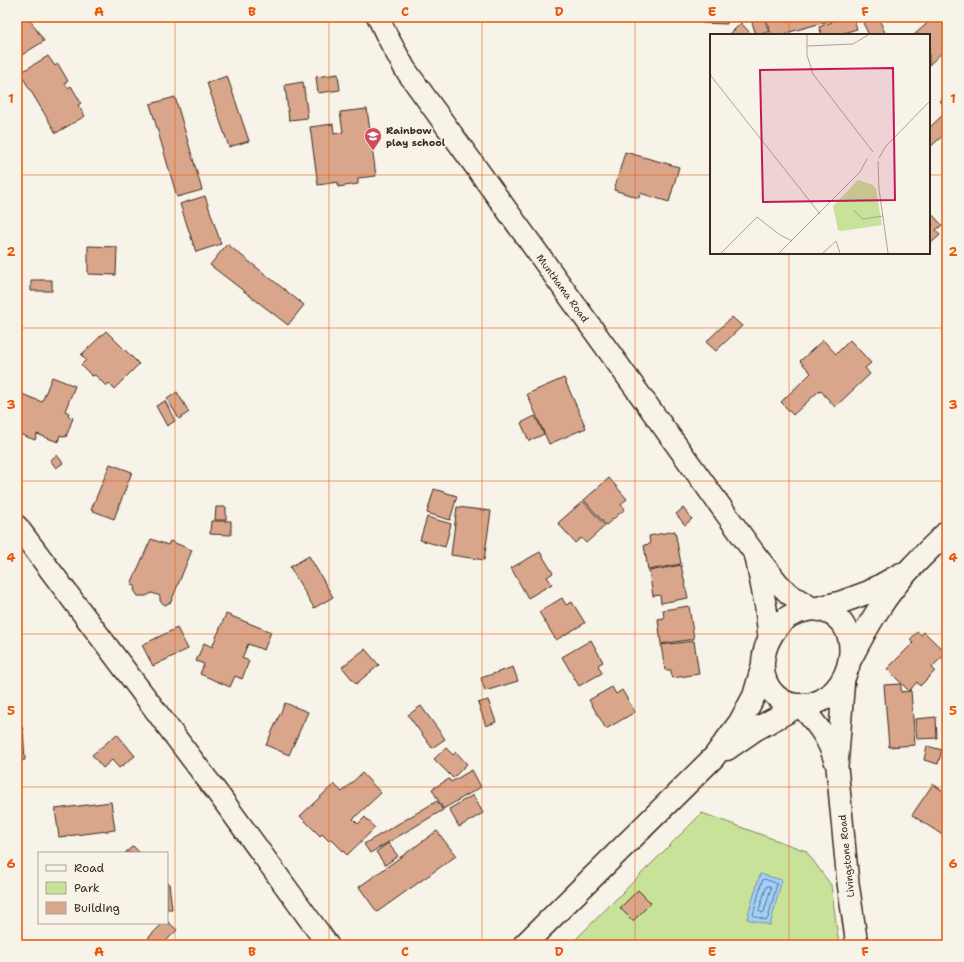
<svg xmlns="http://www.w3.org/2000/svg" width="964" height="962" viewBox="0 0 964 962" font-family="'Shantell Sans',sans-serif">
	<style>
		.green { fill: #c8e299; stroke: #82865c }
		.water { fill: #a0d1fd; stroke: #788ea4 }
		.lines { fill: none; stroke-linecap: round; stroke-linejoin: round }
		.shore { stroke: #636d77; stroke-width: 1 }
		.building { fill: #d9a68c; stroke: #3b2a1e }
		.street-casing { stroke: #3b2a1e; stroke-width: 24 }
		.secondary-casing { stroke: #3b2a1e; stroke-width: 25 }
		.street { stroke: #f7f3e8; stroke-width: 21 }
		.secondary { stroke: #f7f3e8; stroke-width: 22 }
		.grid { fill: none; stroke: #e8590c; stroke-width: 1; stroke-opacity: 0.55 }
		.labels { text-anchor: middle; stroke-width: 3; stroke-linejoin: round; paint-order: stroke }
		.poi-label { font-size: 10px; font-weight: bold; fill: #3b2a1e; stroke: #f7f3e8; text-anchor: start }
		.street-label { font-size: 10px; fill: #3b2a1e; stroke: #f7f3e8 }
		.inset-road { fill: none; stroke: #aca397; stroke-width: 1 }
		.view { fill: #c2185b; fill-opacity: 0.15; stroke: #c2185b; stroke-width: 2 }
		.inset-edge { fill: none; stroke: #3b2a1e; stroke-width: 2 }
		.neatline { fill: none; stroke: #e8590c; stroke-width: 1.5 }
		.grid-label { font-size: 13px; text-anchor: middle; font-weight: bold; fill: #e8590c }
	</style>
	<rect width="100%" height="100%" fill="#f7f3e8"/>
	<filter id="ink" filterUnits="userSpaceOnUse"><feTurbulence type="fractalNoise" baseFrequency=".025" numOctaves="2"/><feDisplacementMap in="SourceGraphic" scale="8" xChannelSelector="R" yChannelSelector="G"/><feConvolveMatrix kernelMatrix="1 2 1 2 8 2 1 2 1" color-interpolation-filters="sRGB"/></filter>
	<g filter="url(#ink)">
		<path class="green" d="M702,813L806,851L831,885L839,945H570Z"/>
		<path class="water" d="M760,874L782,880L770,925L747,919Z"/>
		<g class="lines">
			<path class="shore" d="M764,879L776,883L777,884L768,918L766,920L754,916L753,915L762,881Z
				M767,886H770L771,888L764,912L762,913L759,911Z"/>
		</g>
		<path class="building" d="M17,17H28L44,41L17,58Z
			M702,17H727V24L702,23Z
			M756,17H764L769,32L756,35L751,19Z
			M766,17H828L829,21L779,35H771Z
			M830,17H853L857,29L837,35H822L819,27L832,22Z
			M875,17H878L886,35H869L863,23Z
			M934,17H947V48L929,65V35H914Z
			M741,23L752,35H729Z
			M48,56L55,66L58,64L68,81L65,83L68,88L71,86L81,103L78,105L85,116L56,133L20,73Z
			M338,74L340,90L318,93L316,77Z
			M227,76L249,141L229,147L207,83Z
			M303,82L308,118L289,120L285,85Z
			M947,94V109L940,101Z
			M175,97L202,190L177,197L150,104Z
			M367,109L376,176L358,178V184L338,187V182L318,185L310,127L333,124L334,134L343,132L340,112Z
			M947,111V132L929,148V128Z
			M625,152L679,167L669,202L640,193L639,198L614,190Z
			M205,196L221,244L196,252L180,204Z
			M929,211L942,225L936,230L940,235L929,245Z
			M227,244L304,305L288,325L210,265Z
			M88,246L117,247L116,275L88,274Z
			M31,280H52V291H31Z
			M732,317L742,326L716,351L706,342Z
			M106,331L139,364L114,389L109,383L106,386L95,375L92,376L81,365L86,360L81,355Z
			M823,340L836,354L850,340L871,363L865,368L870,374L835,407L820,390L793,415L781,402L811,373L800,361Z
			M52,377L75,386L65,411L69,413L68,416L73,418L66,437L60,435L58,442L37,434L35,440L17,433V392L42,402Z
			M564,378L586,428L549,444L527,394Z
			M177,392L189,412L179,419L167,399Z
			M165,401L175,421L167,426L156,406Z
			M535,416L544,434L529,441L521,423Z
			M57,455L63,463L56,468L50,460Z
			M110,464L132,472L114,519L91,510Z
			M609,478L627,499L621,504L625,509L606,525L584,500Z
			M434,489L457,496L450,520L427,513Z
			M583,501L605,526L586,543L581,538L575,543L558,523Z
			M216,507H226V520H215Z
			M457,507L491,511L484,560L451,555Z
			M683,508L692,519L685,525L676,514Z
			M427,517L451,524L445,547L420,540Z
			M211,521H231V535L210,534Z
			M675,531L681,564L648,570L644,545L650,544L649,536Z
			M151,539L168,545L170,541L192,550L171,602L165,605L160,601V596L152,593L146,596H138L134,590L135,586L131,584Z
			M540,552L553,573L547,577L552,584L528,598L511,568Z
			M309,556L333,597L314,608L290,567Z
			M681,565L688,598L661,603L660,595L653,596L649,571Z
			M562,598L566,605L572,602L585,623L556,640L539,612Z
			M689,606L694,639L661,644L658,619L664,618L663,610Z
			M226,614L271,632L264,650L248,644L242,658L249,661L242,679L235,676L230,687L200,674L204,664L196,661L204,643L212,647Z
			M177,628L188,649L153,666L142,645Z
			M917,632L921,635L924,632L946,653L932,667L935,671L920,686L917,682L909,691L887,669L913,643L910,640Z
			M591,640L603,662L598,665L602,673L579,686L562,657Z
			M694,641L699,674L672,678L671,670H665L661,645Z
			M365,649L379,665L356,684L342,667Z
			M513,667L518,681L485,691L481,678Z
			M901,684V692L911,691L915,745L889,747L884,685Z
			M612,687L616,694L622,690L635,712L606,729L589,700Z
			M488,700L496,722L486,726L478,703Z
			M285,703L308,712L289,755L266,745Z
			M421,706L445,739L432,748L408,715Z
			M936,717L937,738L917,739L915,719Z
			M17,728H23L25,760L17,761Z
			M117,734L135,756L119,768L112,760L103,768L92,755Z
			M927,746L942,750L938,764L924,760Z
			M446,748L453,755L456,752L467,764L453,778L434,759Z
			M472,770L481,787L443,809L432,789L449,779L451,782Z
			M362,773L381,793L353,819L358,824L365,817L375,828L347,855L331,839L329,841L322,834L320,836L300,816L334,784L342,792Z
			M933,784L947,794V838L912,815Z
			M473,795L483,813L459,827L449,809Z
			M437,801L443,810L370,853L364,844Z
			M111,802L115,830L59,837L55,809Z
			M437,831L456,856L377,912L359,887Z
			M388,843L398,856L385,865L376,852Z
			M133,846L140,853H125Z
			M167,883H169L172,909H167Z
			M638,890L651,903L633,921L620,908Z
			M167,921L177,930L162,945H155L148,938L163,923H167Z"/>
		<g class="lines">
			<g class="street-casing">
				<path id="street" d="M378,17L387,36L405,69L755,554L778,583L789,594L814,609
					M17,526L222,799L328,945
					M756,558L766,608L769,638
					M844,677L837,767L848,883L857,945
					M800,705C817,725 827,735 835,761"/>
			</g>
			<g class="secondary-casing">
				<path id="secondary" d="M814,609C872,615 855,702 804,705C794,706 784,703 776,696C752,674 764,634 788,617C796,612 805,610 814,609Z
					M814,609L839,603L869,592L901,574
					M851,658C867,627 885,595 910,569C922,556 935,544 947,532
					M727,749L756,729L800,705
					M524,945L714,757L740,722L754,696L763,665"/>
			</g>
			<use href="#street" class="street"/>
			<use href="#secondary" class="secondary"/>
		</g>
	</g>
	<path class="grid" d="M175,17V945M329,17V945M482,17V945M635,17V945M789,17V35M17,175H711M929,175H947M789,253V945M17,328H947M17,481H947M17,634H947M17,787H947"/>
	<defs>
		<g id="school-pin" transform="scale(0.9)"><path d="M0 17L-7.5 6A9.5 9.5 0 1 1 7.5 6Z" fill="#d1495b" stroke="#f7f3e8"/><path d="M0-5L7-2L0 1L-7-2ZM-4 1L0 2.5L4 1V4Q0 6-4 4Z" fill="#fff"/></g>
	</defs>
	<g fill-rule="evenodd">
		<use href="#school-pin" x="373" y="136"/>
	</g>
	<g class="labels">
		<g class="poi-label">
			<text x="386" y="134">Rainbow<tspan x="386" dy="12">play school</tspan></text>
		</g>
		<g class="street-label">
			<text transform="translate(563 288) rotate(54)" y="4">Munthama Road</text>
			<text transform="translate(846 856) rotate(-96)" y="4">Livingstone Road</text>
		</g>
	</g>
	<g transform="translate(710 34)">
		<rect width="220" height="220" fill="#f7f3e8"/>
		<path d="M148,146L163,151L166,155L172,191L132,197L128,196L123,172Z" fill="#c8e299"/>
		<path class="inset-road" d="M97,1V21L103,40L163,118M97,12L143,10L158,1M0,36L1,42L110,180M169,124L176,112L220,67M168,127L169,155L178,219M143,176L153,185L173,182M11,219L47,183L70,201L82,207M69,219L150,138L157,125M113,219L126,207L130,219"/>
		<path class="view" d="M183,34L185,166L53,168L50,36Z"/>
		<rect width="220" height="220" class="inset-edge"/>
	</g>
	<rect width="964" height="962" fill="none" stroke="#f7f3e8" stroke-width="44"/>
	<rect x="38" y="852" width="130" height="72" fill="#f7f3e8" stroke="#aca397"/>
	<rect x="46" y="865" width="20" height="6" fill="#f7f3e8" stroke="#aca397"/>
	<text x="74" y="872" font-size="12" fill="#3b2a1e">Road</text>
	<rect x="46" y="882" width="20" height="12" fill="#c8e299" stroke="#aca397"/>
	<text x="74" y="892" font-size="12" fill="#3b2a1e">Park</text>
	<rect x="46" y="902" width="20" height="12" fill="#d9a68c" stroke="#aca397"/>
	<text x="74" y="912" font-size="12" fill="#3b2a1e">Building</text>
	<rect x="22" y="22" width="920" height="918" class="neatline"/>
	<g class="grid-label">
		<text x="99" y="16">A</text>
		<text x="252" y="16">B</text>
		<text x="405" y="16">C</text>
		<text x="559" y="16">D</text>
		<text x="712" y="16">E</text>
		<text x="865" y="16">F</text>
		<text x="11" y="103">1</text>
		<text x="953" y="103">1</text>
		<text x="11" y="256">2</text>
		<text x="953" y="256">2</text>
		<text x="11" y="409">3</text>
		<text x="953" y="409">3</text>
		<text x="11" y="562">4</text>
		<text x="953" y="562">4</text>
		<text x="11" y="715">5</text>
		<text x="953" y="715">5</text>
		<text x="11" y="868">6</text>
		<text x="953" y="868">6</text>
		<text x="99" y="956">A</text>
		<text x="252" y="956">B</text>
		<text x="405" y="956">C</text>
		<text x="559" y="956">D</text>
		<text x="712" y="956">E</text>
		<text x="865" y="956">F</text>
	</g>
</svg>
